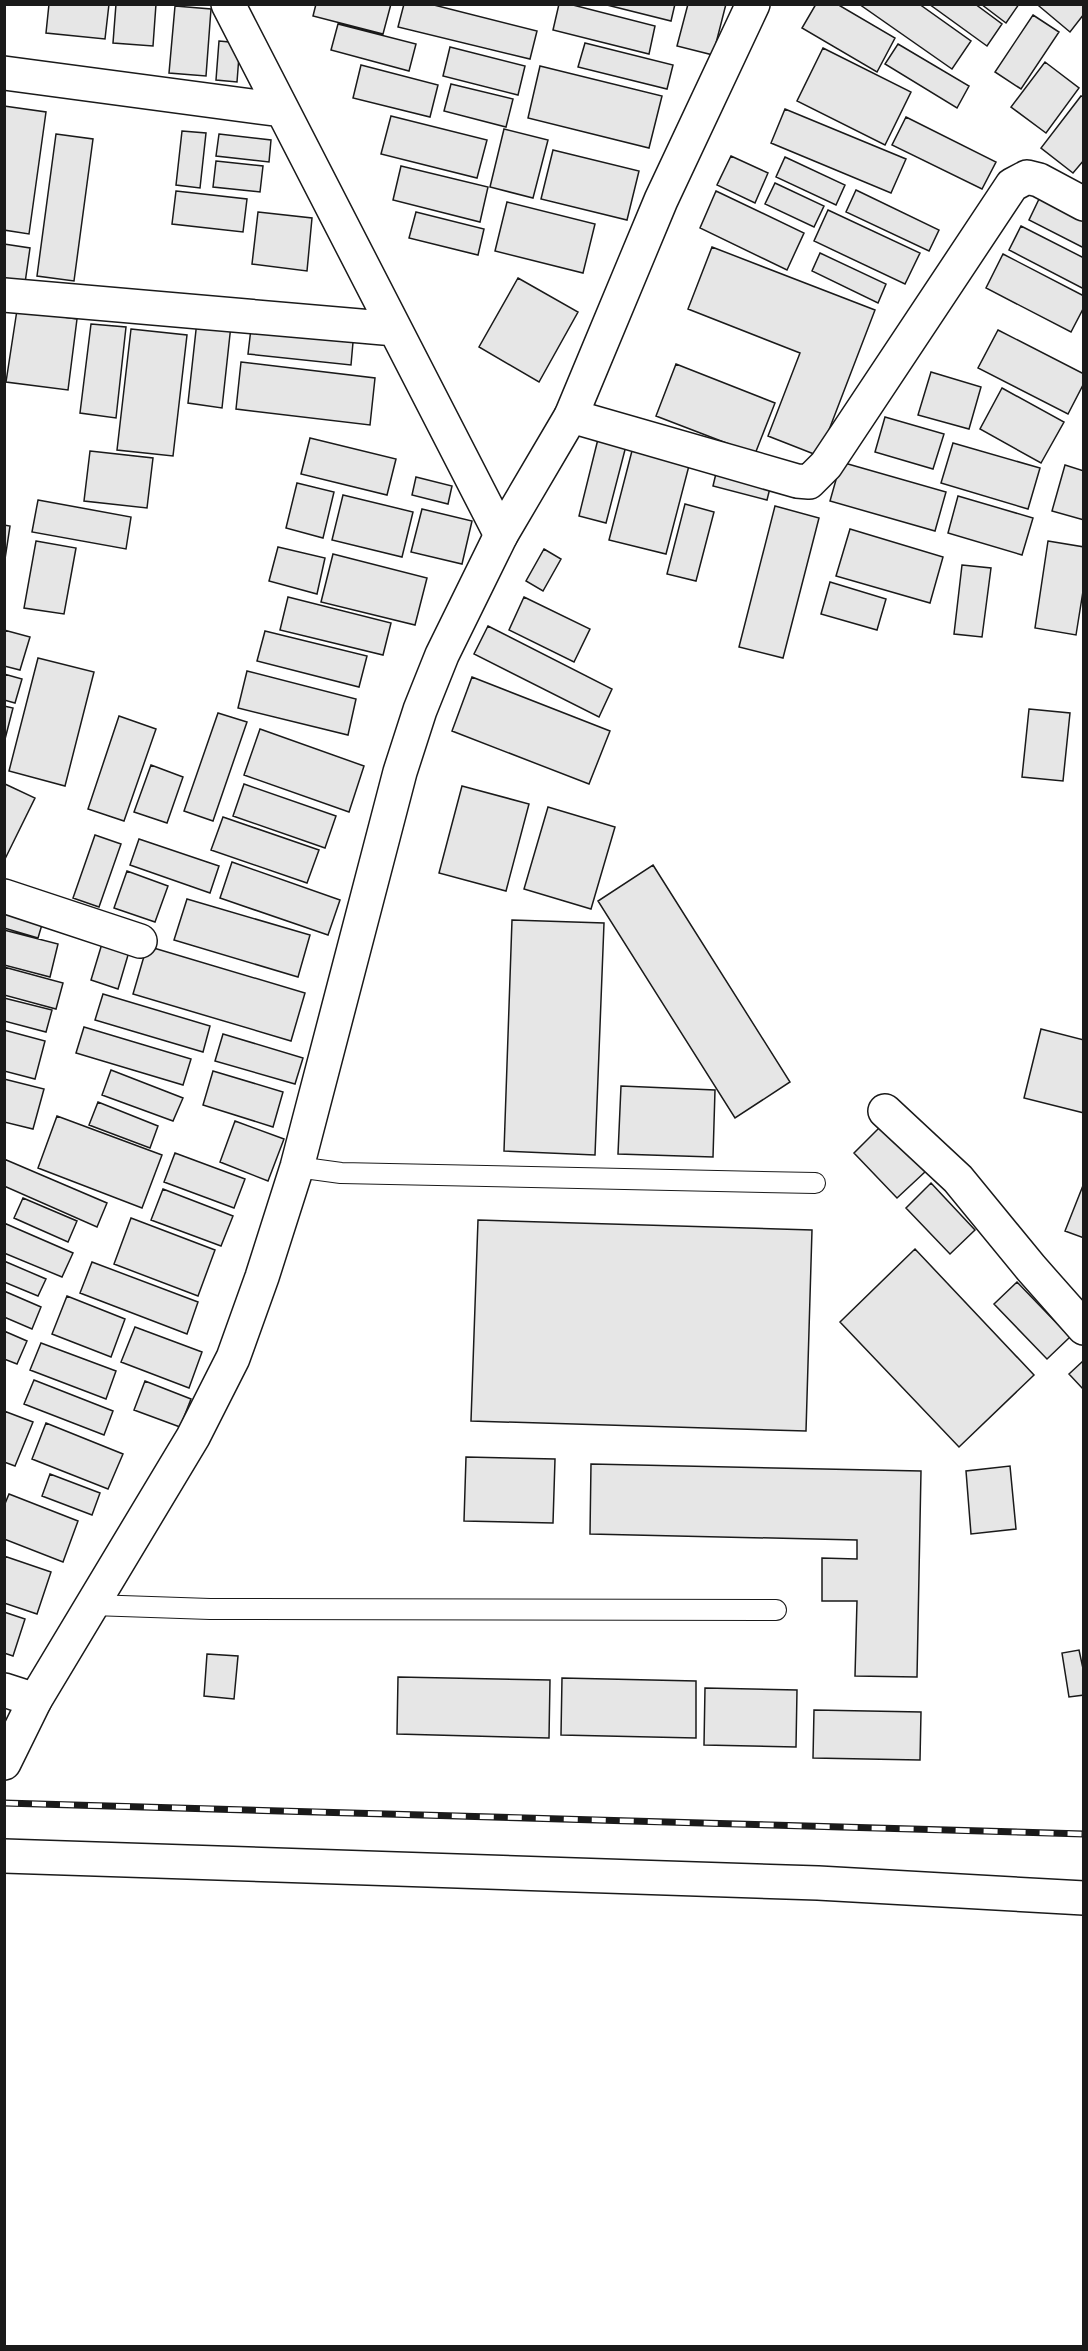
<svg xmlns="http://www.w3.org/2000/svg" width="1088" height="2351" viewBox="0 0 1088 2351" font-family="Inter,sans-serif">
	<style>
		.building { fill: #e6e6e6; stroke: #1a1a1a; stroke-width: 1.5 }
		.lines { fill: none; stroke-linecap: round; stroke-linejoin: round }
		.service-casing { stroke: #1a1a1a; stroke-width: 22 }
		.minor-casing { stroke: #1a1a1a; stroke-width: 36 }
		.tertiary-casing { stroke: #1a1a1a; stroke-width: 36 }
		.service { stroke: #fff; stroke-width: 20 }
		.minor { stroke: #fff; stroke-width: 33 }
		.tertiary { stroke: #fff; stroke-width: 33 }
		.rail-casing { stroke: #1a1a1a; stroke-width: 7 }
		.rail { stroke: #fff; stroke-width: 4.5; stroke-dasharray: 14; stroke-linecap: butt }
	</style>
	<rect width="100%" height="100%" fill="#fff"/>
	<path class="building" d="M49,4H109L105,39L46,33Z
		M116,4H156L153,46L113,43Z
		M316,4H391L383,34L313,16Z
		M404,4H430L537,31L530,59L398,27Z
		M559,4H569L655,26L649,54L553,30Z
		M603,4H675L671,21Z
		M688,4H726L713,55L677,46Z
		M816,4H837L895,38L877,72L802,28Z
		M859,4H919L971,41L952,69Z
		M929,4H975L1002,24L987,46Z
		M981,4H1019L1006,23Z
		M1041,4H1084V14L1070,32L1039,6Z
		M175,6L211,9L206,76L169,73Z
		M1033,15L1059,32L1021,89L995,72Z
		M338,24L416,44L409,71L331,50Z
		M219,41L240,43L237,82L216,80Z
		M585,43L673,65L667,89L578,67Z
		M898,44L969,86L957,108L885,64Z
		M450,47L525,66L518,95L443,76Z
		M823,48L911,92L885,145L797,101Z
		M1045,62L1079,88L1046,133L1011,107Z
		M361,65L438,85L430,117L353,98Z
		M540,66L662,96L649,148L528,118Z
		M451,84L513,99L506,127L444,111Z
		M1081,96L1084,97V160L1073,173L1041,148Z
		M4,106L46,112L29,234L4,230Z
		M785,109L906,159L891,193L771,143Z
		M391,116L487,140L477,178L381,154Z
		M906,117L996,162L982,189L892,145Z
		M504,129L548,140L533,198L490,187Z
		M182,131L206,133L200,188L176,185Z
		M56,134L93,139L74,281L37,276Z
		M219,134L271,140L269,162L216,156Z
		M553,150L639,171L627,220L541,199Z
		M731,156L768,173L755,203L717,185Z
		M785,157L845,185L836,205L776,177Z
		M216,161L263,166L260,192L213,187Z
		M401,166L488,187L480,222L393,200Z
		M775,183L824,206L814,227L765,204Z
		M856,190L939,230L929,251L846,212Z
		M176,191L247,199L243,232L172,224Z
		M716,191L804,233L787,270L700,228Z
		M1040,197L1084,219V248L1029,220Z
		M507,202L595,224L583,273L495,251Z
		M828,210L920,253L905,284L814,241Z
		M258,212L312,218L307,271L252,264Z
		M416,212L484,229L478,255L409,238Z
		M1021,226L1084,258V289L1009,250Z
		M4,244L30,248L25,283L4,280Z
		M712,247L875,310L819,456L768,436L800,353L688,309Z
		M820,253L886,284L878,303L812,271Z
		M1003,254L1084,296V307L1071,332L986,288Z
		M518,278L578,312L539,382L479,347Z
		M17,310L77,319L68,390L6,382Z
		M252,320L354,331L351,365L248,354Z
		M197,321L231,325L222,408L188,403Z
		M91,324L126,327L116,418L80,413Z
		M131,329L187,335L173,456L117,450Z
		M998,330L1084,374V383L1068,414L978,368Z
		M241,362L375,378L370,425L236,409Z
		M676,364L775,403L755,454L656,416Z
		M931,372L981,387L969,429L918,415Z
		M1002,388L1064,422L1041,463L980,429Z
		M885,417L944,434L933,469L875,452Z
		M599,435L627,442L606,523L579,516Z
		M310,438L396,459L387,495L301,474Z
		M634,443L691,458L666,554L609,540Z
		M953,443L1040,468L1028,509L941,483Z
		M90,451L153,458L147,508L84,501Z
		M841,462L946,492L935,531L830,501Z
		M718,465L772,480L767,500L713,486Z
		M1065,465L1084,471V520L1052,511Z
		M416,477L452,486L448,504L412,495Z
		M297,483L334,492L323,538L286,528Z
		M343,495L413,512L402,557L332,540Z
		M958,496L1033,518L1022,555L948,533Z
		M38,500L131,517L126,549L32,532Z
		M685,504L714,512L696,581L667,574Z
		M775,506L819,518L783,658L739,647Z
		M422,509L472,521L462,564L411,552Z
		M4,525L10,526L5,559H4Z
		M850,529L943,557L930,603L836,576Z
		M36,541L76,548L64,614L24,608Z
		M1048,541L1084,547V585L1076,635L1035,628Z
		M278,547L325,558L317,594L269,581Z
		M544,549L561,559L543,591L526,581Z
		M333,554L427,578L415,625L321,602Z
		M962,565L991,568L982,637L954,634Z
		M830,582L886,599L877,630L821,614Z
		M288,597L391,623L383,655L280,630Z
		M524,597L590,629L574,662L509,630Z
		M488,626L612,689L599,717L474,654Z
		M4,630L30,637L20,670L4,666Z
		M265,631L367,656L359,687L257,661Z
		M38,658L94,672L65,786L9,771Z
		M247,671L356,699L348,735L238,708Z
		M4,674L22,679L15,703L4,700Z
		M472,677L610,731L589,784L452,731Z
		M4,706L13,708L4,743Z
		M1029,709L1070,713L1063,781L1022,777Z
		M218,713L247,722L213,821L184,811Z
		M119,716L156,729L124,821L88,809Z
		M260,729L364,766L349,812L244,775Z
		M151,765L183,777L167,823L134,812Z
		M5,784L35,798L4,861V785Z
		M244,784L336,816L325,848L233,816Z
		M462,786L529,804L506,891L439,873Z
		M548,807L615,827L591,909L524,889Z
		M223,817L319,850L307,883L211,850Z
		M95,835L121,844L99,907L73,898Z
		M139,839L219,866L210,893L130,865Z
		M232,862L340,900L328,935L220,898Z
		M653,865L790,1082L735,1118L598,901Z
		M127,871L168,886L155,922L114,908Z
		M4,898L46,911L38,938L4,928Z
		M187,899L310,935L298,977L174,940Z
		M512,920L604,923L595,1155L504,1151Z
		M4,930L58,944L50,977L4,965Z
		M104,937L131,945L118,989L91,980Z
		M147,946L305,993L291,1041L133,994Z
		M4,967L63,983L56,1009L4,995Z
		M103,994L210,1026L203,1052L95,1020Z
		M4,998L52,1010L46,1032L4,1021Z
		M84,1027L191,1059L183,1085L76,1053Z
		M1041,1029L1084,1040V1113L1024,1098Z
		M4,1030L45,1041L35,1079L4,1071Z
		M223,1034L303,1058L295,1084L215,1061Z
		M111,1070L183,1098L173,1121L102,1095Z
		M213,1071L283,1092L273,1127L203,1105Z
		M4,1079L44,1089L33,1129L4,1122Z
		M621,1086L715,1090L713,1157L618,1154Z
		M98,1102L158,1126L150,1148L89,1125Z
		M57,1116L162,1155L142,1208L38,1168Z
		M235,1121L284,1139L268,1181L220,1162Z
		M882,1125L926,1171L897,1198L854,1153Z
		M175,1153L245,1179L234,1208L164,1182Z
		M4,1159L107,1203L97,1227L4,1186Z
		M931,1183L975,1230L950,1254L906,1208Z
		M1084,1183V1238L1065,1231Z
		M163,1189L233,1216L221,1246L151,1220Z
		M23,1198L77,1221L68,1242L14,1218Z
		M131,1218L215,1250L198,1296L114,1264Z
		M478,1220L812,1230L806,1431L471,1421Z
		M4,1223L73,1253L62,1277L4,1253Z
		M915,1249L1034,1375L959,1447L840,1322Z
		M4,1261L46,1279L38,1296L4,1282Z
		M92,1262L198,1302L187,1334L80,1293Z
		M1017,1282L1070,1337L1047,1359L994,1304Z
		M4,1291L41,1307L32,1329L4,1317Z
		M67,1296L125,1319L111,1357L52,1334Z
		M135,1327L202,1352L189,1388L121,1362Z
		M4,1331L27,1341L17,1364L4,1359Z
		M41,1343L116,1371L106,1399L30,1370Z
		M1083,1361L1084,1362L1083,1389L1069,1374Z
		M34,1380L113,1411L104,1435L24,1404Z
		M145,1381L191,1399L180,1427L134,1410Z
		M4,1411L33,1422L15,1466L4,1462Z
		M46,1423L123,1454L108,1489L32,1459Z
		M466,1457L555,1459L553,1523L464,1521Z
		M591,1464L921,1471L917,1677L855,1676L857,1601H822V1558L857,1559V1540L590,1534Z
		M1010,1466L1016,1529L971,1534L966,1471Z
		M50,1474L100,1493L92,1515L42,1496Z
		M9,1494L78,1521L63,1562L4,1539V1506Z
		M4,1556L51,1572L37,1614L4,1603Z
		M4,1612L25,1619L13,1656L4,1653Z
		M1079,1650L1084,1673V1695L1069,1697L1062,1653Z
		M207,1654L238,1656L234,1699L204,1696Z
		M398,1677L550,1680L549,1738L397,1734Z
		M562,1678L696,1681V1738L561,1735Z
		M705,1688L797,1690L796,1747L704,1745Z
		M814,1710L921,1712L920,1760L813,1758Z"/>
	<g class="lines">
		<g class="service-casing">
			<path id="service" d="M297,1167L341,1173L815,1183
				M92,1605L210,1609L776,1610"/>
		</g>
		<g class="minor-casing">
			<path id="minor" d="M228,4L501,535
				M4,73L282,110
				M4,295L395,329
				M571,416L797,481L809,482L826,465L1012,185L1027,177L1039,180L1084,204
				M4,896L140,941
				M885,1111L958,1179L1031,1268L1084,1328
				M4,1690L35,1700
				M4,1856L818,1883L1084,1898"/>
		</g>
		<g class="tertiary-casing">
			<path id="tertiary" d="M4,1763L35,1700L193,1437L233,1358L262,1277L297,1167L400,772L420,710L442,655L501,535L571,416L661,200L753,4"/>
		</g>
		<use href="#service" class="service"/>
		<use href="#minor" class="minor"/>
		<use href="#tertiary" class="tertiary"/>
		<g class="rail-casing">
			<path id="rail" d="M4,1803L1084,1834"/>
		</g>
		<use href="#rail" class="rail"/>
	</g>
	<rect width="1088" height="2351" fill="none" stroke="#1a1a1a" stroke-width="12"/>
</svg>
